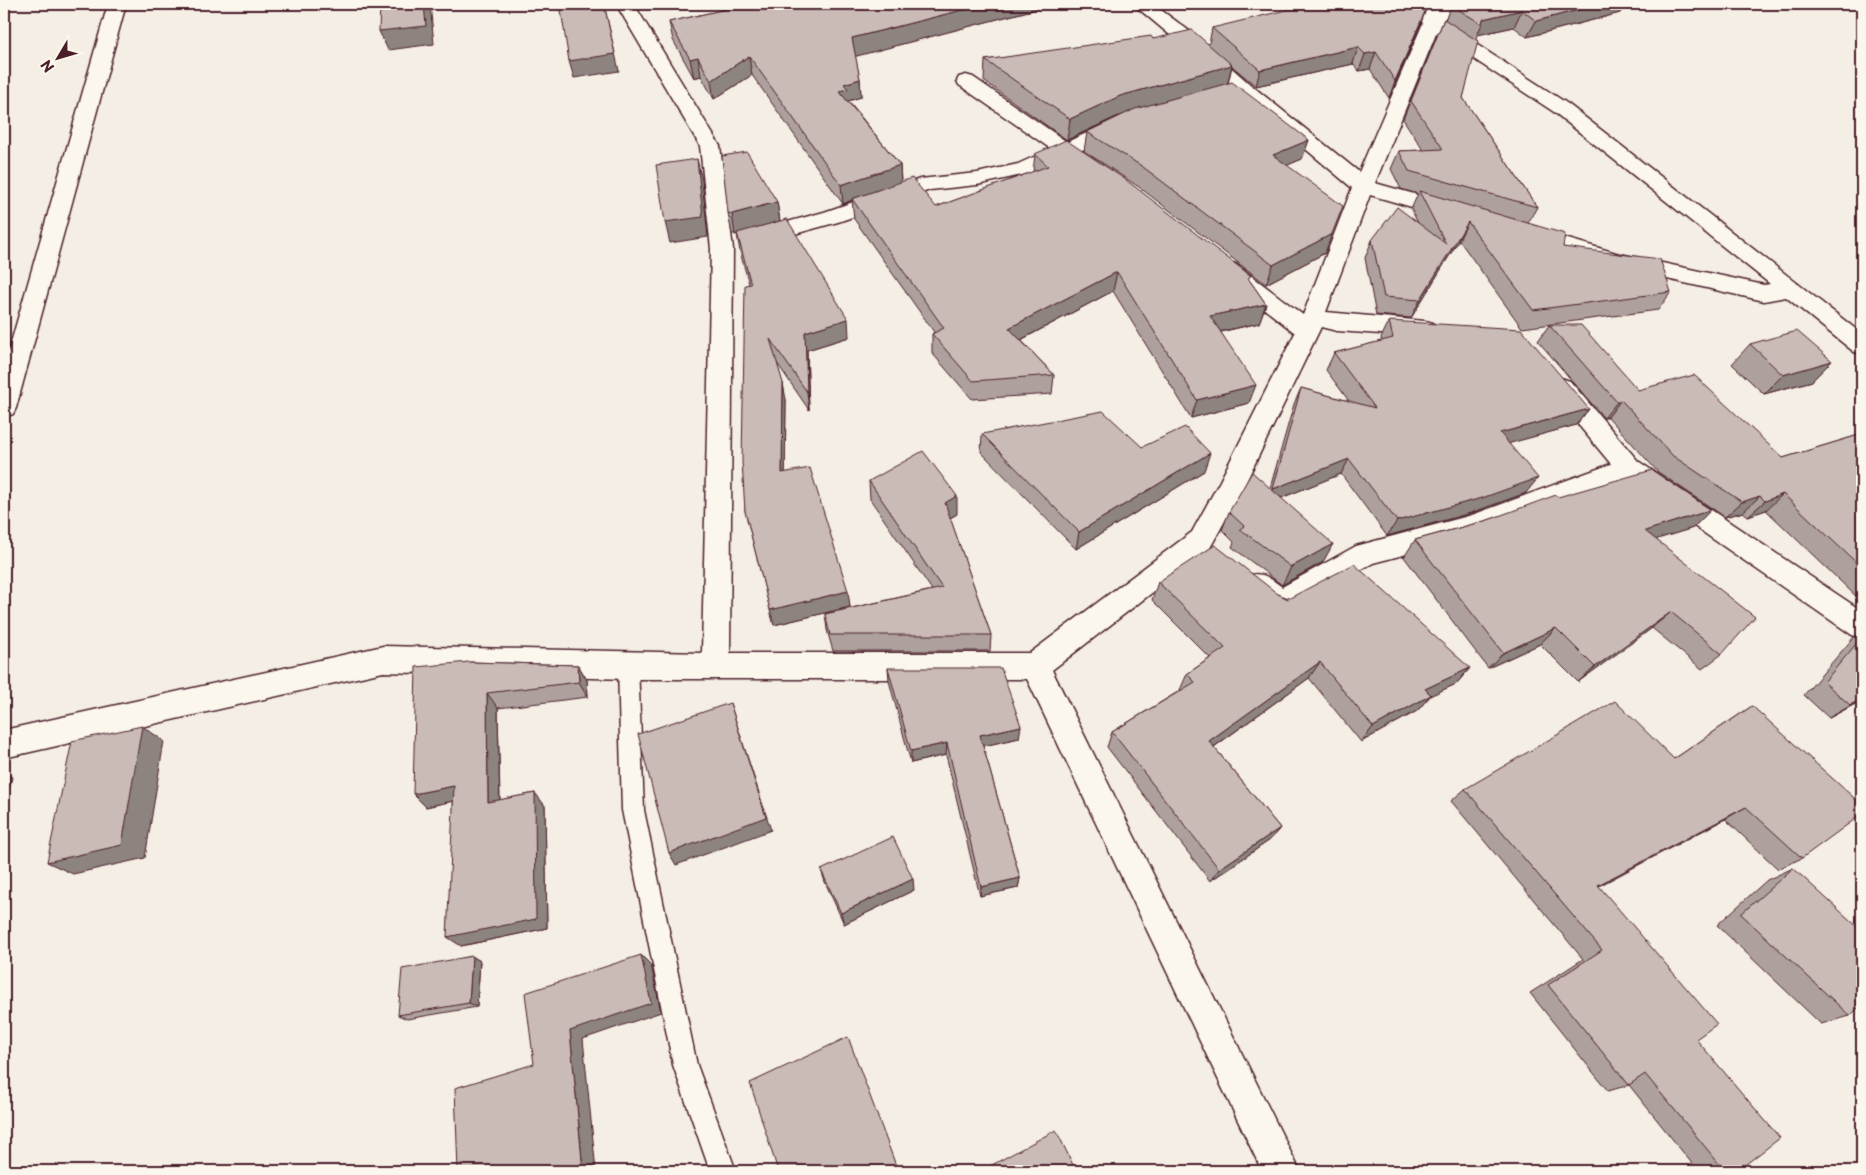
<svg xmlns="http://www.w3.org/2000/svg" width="1866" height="1175" viewBox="0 0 1866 1175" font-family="'Playpen Sans',sans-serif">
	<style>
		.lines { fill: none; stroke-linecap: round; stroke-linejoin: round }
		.service-casing { stroke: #4a1f2b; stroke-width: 3 }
		.minor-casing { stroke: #4a1f2b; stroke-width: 3 }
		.service { fill: #fbf7ec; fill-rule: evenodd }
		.minor { fill: #fbf7ec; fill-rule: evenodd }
		.wall { fill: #aea19d; stroke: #4a1f2b }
		.shaded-wall { fill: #8d837f; stroke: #4a1f2b }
		.building { fill: #cabbb6; stroke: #4a1f2b }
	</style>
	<rect width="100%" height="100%" fill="#f4eee4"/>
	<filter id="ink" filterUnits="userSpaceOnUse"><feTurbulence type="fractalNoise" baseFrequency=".02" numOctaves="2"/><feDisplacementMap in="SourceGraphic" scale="10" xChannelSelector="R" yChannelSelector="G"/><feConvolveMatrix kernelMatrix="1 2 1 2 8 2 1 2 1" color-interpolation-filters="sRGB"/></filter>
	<g filter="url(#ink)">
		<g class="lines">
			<g class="service-casing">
				<path id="service" d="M628,657L635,660L638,666L644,810L697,1065L736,1171H710L673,1065L622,810L618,666L621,660Z"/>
			</g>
			<g class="minor-casing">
				<path id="minor" d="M108,4H126L16,408L13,414L4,417V367Z
					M616,4H634L720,146L733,249L730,653H1030L1192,532L1220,481L1295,333L1220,274L1217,269L1220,264L1228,262L1236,264L1303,315L1352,188L1133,4H1153L1192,33L1251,85L1359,172L1423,23L1407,4H1425L1432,11L1437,4H1455L1442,22L1568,104L1862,334V354L1854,352L1786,297L1764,301L1614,267L1519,239L1516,234L1519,229L1527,227L1616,253L1764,285L1770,284L1554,112L1436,34L1375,183L1457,206L1461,211L1457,216L1450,218L1370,195L1326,312L1425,321L1433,323L1437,329L1433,335L1425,337L1337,331L1321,327L1244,486L1210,548L1052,670L1300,1171H1262L1027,679H628L383,672L4,758V730L383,646L702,653L711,249L700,146Z
					M966,75L973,77L1067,142L1111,122H1125L1128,126L1125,130L1080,151L1087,158L1084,162L1077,164L1064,158L1031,173L977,185L930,190L838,222L755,245L747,243L744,238L747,233L824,212L920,179L977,173L1018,164L1051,149L959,85L957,81L959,77Z
					M1561,378L1570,381L1638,461L1862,611V638L1852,635L1626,479L1475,536L1373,563L1280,614C1266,609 1250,598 1243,584L1247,576C1262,571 1270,578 1282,587L1356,546L1472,515L1611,464L1552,393L1549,387L1552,381Z"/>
			</g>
			<use href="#service" class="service"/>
			<use href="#minor" class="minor"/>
		</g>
		<path class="wall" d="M748,4H1055L855,56L860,79L861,97L848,101L849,102L900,165L901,182L936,207L1033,172L1035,154L1250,281L1266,304L1259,323L1221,332L1249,403L1191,418L1113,291L1021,340L1054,375L1052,394L972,399L932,353V334L934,332L854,219L852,200L843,204L752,75L714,99L701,76L694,78L673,40L669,22Z
			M1427,4H1436L1432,8Z
			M1452,4H1625L1620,13L1527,37L1514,27L1477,35L1476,39L1463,98L1537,207L1528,223L1563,247L1671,292L1658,310L1522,328L1459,240L1411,318L1376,315L1365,258L1372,240L1418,223L1411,209L1418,194L1401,189L1391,169L1399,151L1423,150L1403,119L1444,19L1445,20Z
			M1421,23L1389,98L1370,69L1359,71L1353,64L1256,86L1232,66L1228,84L1309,140L1302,159L1287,165L1325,253L1266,284L1139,187L1084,151L1087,132L1120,116L1067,140L984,81L985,60L1153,39L1209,44L1212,28Z
			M777,202L780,221L849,337L807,350L809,410L777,363L786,400L785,472L850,607L774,625L745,511L749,284L740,252L737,234H732L728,213Z
			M1389,321L1589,409L1576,425L1509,443L1526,493L1471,513L1387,536L1341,474L1281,498L1323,562L1282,585L1232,547L1234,542L1222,530L1229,512L1270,488L1294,404L1301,388L1349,401L1326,370L1334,353L1382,341L1381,338Z
			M1549,325L1638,390L1783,458L1862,434V602L1766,510L1748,516L1743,512L1725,517L1658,472L1608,417L1604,418L1538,341Z
			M1750,344L1812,381L1764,394L1732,364Z
			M982,434L1142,447L1204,471L1076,549L981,452Z
			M869,481L957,514L950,518L991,635L990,651H833L827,630L825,614L932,590L870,499Z
			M1558,497L1711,510L1693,528L1656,539L1722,654L1702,669L1652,628L1578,682L1540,644L1488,668L1404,557L1415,540L1488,520Z
			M1158,582L1278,594L1470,668L1456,684L1431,695L1417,711L1361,742L1309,678L1214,747L1280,828L1270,840L1210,881L1107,747L1112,732L1181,690H1180L1187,674L1210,658L1152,600Z
			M1862,632V707L1857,703L1829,718L1804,695L1854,637Z
			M469,662L578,665L587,680L588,697L498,708L500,800L535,793L545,806L547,928L461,946L453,801L426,807Z
			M888,668L1019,738L983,746L1020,878L1018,888L980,896L946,755L911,763L889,681Z
			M1752,706L1802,858L1778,869L1725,819L1598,886L1696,1039L1737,1171H1698L1629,1085L1608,1091L1530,993L1583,959L1451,801L1465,789L1674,759Z
			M1793,868L1850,1016L1821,1024L1717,925L1767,880Z
			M821,870L914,890L844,924L825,882Z
			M472,956L480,961L477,1007L407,1019L398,1015Z"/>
		<path class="shaded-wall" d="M424,4H430L434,44L388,50L379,31Z
			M604,4L619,71L574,78L569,61Z
			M986,4H1055L853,57L852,38Z
			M1601,4H1625L1620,13L1527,37L1536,21Z
			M1427,7L1421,23L1389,98L1395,81Z
			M1522,10L1514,27L1477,35L1482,24L1483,19Z
			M1358,47L1353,64L1256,86L1260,70Z
			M1376,52L1370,69L1359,71L1365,54Z
			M749,56L752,75L714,99L711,81Z
			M698,57L701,76L694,78L690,59Z
			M1232,65L1227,86L1116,117L1067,140L1070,119L1120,96Z
			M860,79L861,97L848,101L849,107L839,91L844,84Z
			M1309,140L1302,159L1267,174L1273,155Z
			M697,159L702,180L708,237L670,243L665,222Z
			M900,165L901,184L852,199V200L843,204L841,185Z
			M777,202L780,222L735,235L732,214Z
			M1468,222L1459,240L1411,318L1420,300Z
			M1332,234L1325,253L1266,284L1273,265Z
			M1117,272L1113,291L1007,347L1009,328Z
			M1266,304L1259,323L1205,335L1210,316Z
			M848,319L849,337L807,350L809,410L807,392L805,332Z
			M1832,361L1812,381L1764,394L1783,375Z
			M783,383L786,400L785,490L782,473Z
			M1256,385L1249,403L1191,418L1197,400Z
			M1621,400L1608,417L1604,418L1617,402Z
			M1589,409L1576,425L1489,449L1500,433Z
			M1210,453L1204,471L1076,549L1079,532Z
			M1349,459L1341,474L1266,504L1273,489Z
			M1538,478L1526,493L1471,513L1387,536L1397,521Z
			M1783,494L1766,510L1748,516L1765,501Z
			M957,496V514L945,521V503Z
			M1760,496L1743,512L1725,517L1742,502Z
			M1711,510L1693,528L1629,548L1645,531Z
			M1333,544L1323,562L1282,585L1291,567Z
			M848,591L850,607L774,625L770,610Z
			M1671,612L1652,628L1578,682L1595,667Z
			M1556,628L1540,644L1488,668L1503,653Z
			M1320,662L1309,678L1201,756L1209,741Z
			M578,665L587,680L588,697L579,682Z
			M1470,668L1456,684L1412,704L1425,689Z
			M487,693L498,708L500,814L488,802Z
			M1431,695L1417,711L1361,742L1373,727Z
			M1862,699V700L1857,703L1829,718Z
			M730,703L771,830L676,865L669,853Z
			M142,726L164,741L145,858L73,874L47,862Z
			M1021,726L1019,738L979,747L980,735Z
			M947,743L946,755L911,763V751Z
			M4,773L12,777L4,811Z
			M454,786L466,798L426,807L413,794Z
			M535,793L545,806L547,928L461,946L447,937Z
			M1746,807L1725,819L1580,896L1598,885Z
			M1280,828L1270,840L1210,881L1219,869Z
			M1020,878L1018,888L980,896L981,887Z
			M913,879L914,890L844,924L841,913Z
			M641,955L651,965L661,1012L583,1039L596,1171H583L570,1031Z
			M472,956L480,961L477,1007L469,1003Z"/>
		<path class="building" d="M380,4H424L426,26L379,31Z
			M560,4H604L615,54L569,61Z
			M748,4H986L852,38L860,79L844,84L848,89L839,91L900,165L841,185L749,56L711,81L698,57L690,59L669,22Z
			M1311,4H1425L1427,7L1395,81L1376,52L1365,54L1358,47L1260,70L1212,28Z
			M1452,4H1601L1536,21L1522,10L1483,19L1482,24L1451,5Z
			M1444,19L1478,41L1463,98L1537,207L1409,171L1399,151L1443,149L1411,101Z
			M1192,30L1232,65L1120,96L1070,119L985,60L1151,36L1153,39Z
			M1232,82L1309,140L1273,155L1343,206L1332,234L1273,265L1143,167L1087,132L1135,109Z
			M1066,140L1126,180L1251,276L1248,278L1266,304L1210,316L1256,385L1197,400L1117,272L1009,328L1054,375L973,381L932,334L944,328L852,199L912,178L936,207L1048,166L1035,154Z
			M747,152L777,202L732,214L728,213L722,156Z
			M697,159L703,217L665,222L656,165Z
			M1419,191L1565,234L1563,247L1660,259L1671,292L1533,310L1468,222L1420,300L1384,297L1372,240L1397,207L1446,244Z
			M787,219L848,319L805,332L807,392L770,339L783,383L782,473L810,468L848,591L770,610L745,511L742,461L745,285L751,284L737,233Z
			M1389,321L1521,329L1589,409L1500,433L1538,478L1482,498L1397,521L1349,459L1273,489L1301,388L1375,408L1334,353L1393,338Z
			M1549,325H1581L1638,390L1694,375L1783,458L1862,434V568L1783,494L1765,501L1760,496L1742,502L1673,456L1621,400L1617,402Z
			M1797,331L1832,361L1783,375L1750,344Z
			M1103,411L1142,447L1185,427L1210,453L1079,532L982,434Z
			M923,451L957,496L945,503L991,635H830L825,614L942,588L869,481Z
			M1652,470L1711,510L1645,531L1755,617L1722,654L1671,612L1595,667L1556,628L1503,653L1415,540L1488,520L1556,495L1558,497Z
			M1252,472L1333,544L1291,567L1240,529L1244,526L1229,512Z
			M1215,545L1278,594L1288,599L1354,564L1470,668L1425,689L1431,695L1373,727L1320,662L1209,741L1280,828L1219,869L1112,732L1195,682L1187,674L1225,648L1158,582Z
			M1862,637V699L1850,705L1824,682Z
			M469,662L578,665L579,682L487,693L488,802L535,793L536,919L447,937L454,786L413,794L416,667Z
			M888,668H1001L1021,726L980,735L1020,878L981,887L947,743L911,751Z
			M1615,701L1674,759L1752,706L1862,805V814L1802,858L1746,807L1598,885L1717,1024L1696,1039L1780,1138L1737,1171H1725L1645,1074L1629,1085L1548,985L1602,950L1465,789Z
			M730,703L766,817L669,853L638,734Z
			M142,726L122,845L47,862L72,741Z
			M893,837L913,879L841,913L821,870Z
			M1793,868L1862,931V1004L1850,1016L1741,914Z
			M641,955L651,1003L570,1031L583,1171H458L455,1088L534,1064L525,993Z
			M472,956L469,1003L398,1015L402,969Z
			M848,1037L898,1171H778L750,1083Z
			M1056,1130L1076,1171H981Z"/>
	</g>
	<rect width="1866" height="1175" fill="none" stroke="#fbf7ec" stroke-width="20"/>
	<rect x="10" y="10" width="1846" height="1155" fill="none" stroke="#4a1f2b" stroke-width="2" filter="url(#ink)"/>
	<g transform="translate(58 58) rotate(232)" stroke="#fbf7ec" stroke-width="4" paint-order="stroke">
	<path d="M0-4L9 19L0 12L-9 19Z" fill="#4a1f2b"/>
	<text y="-8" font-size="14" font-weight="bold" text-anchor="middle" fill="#4a1f2b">N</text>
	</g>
</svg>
